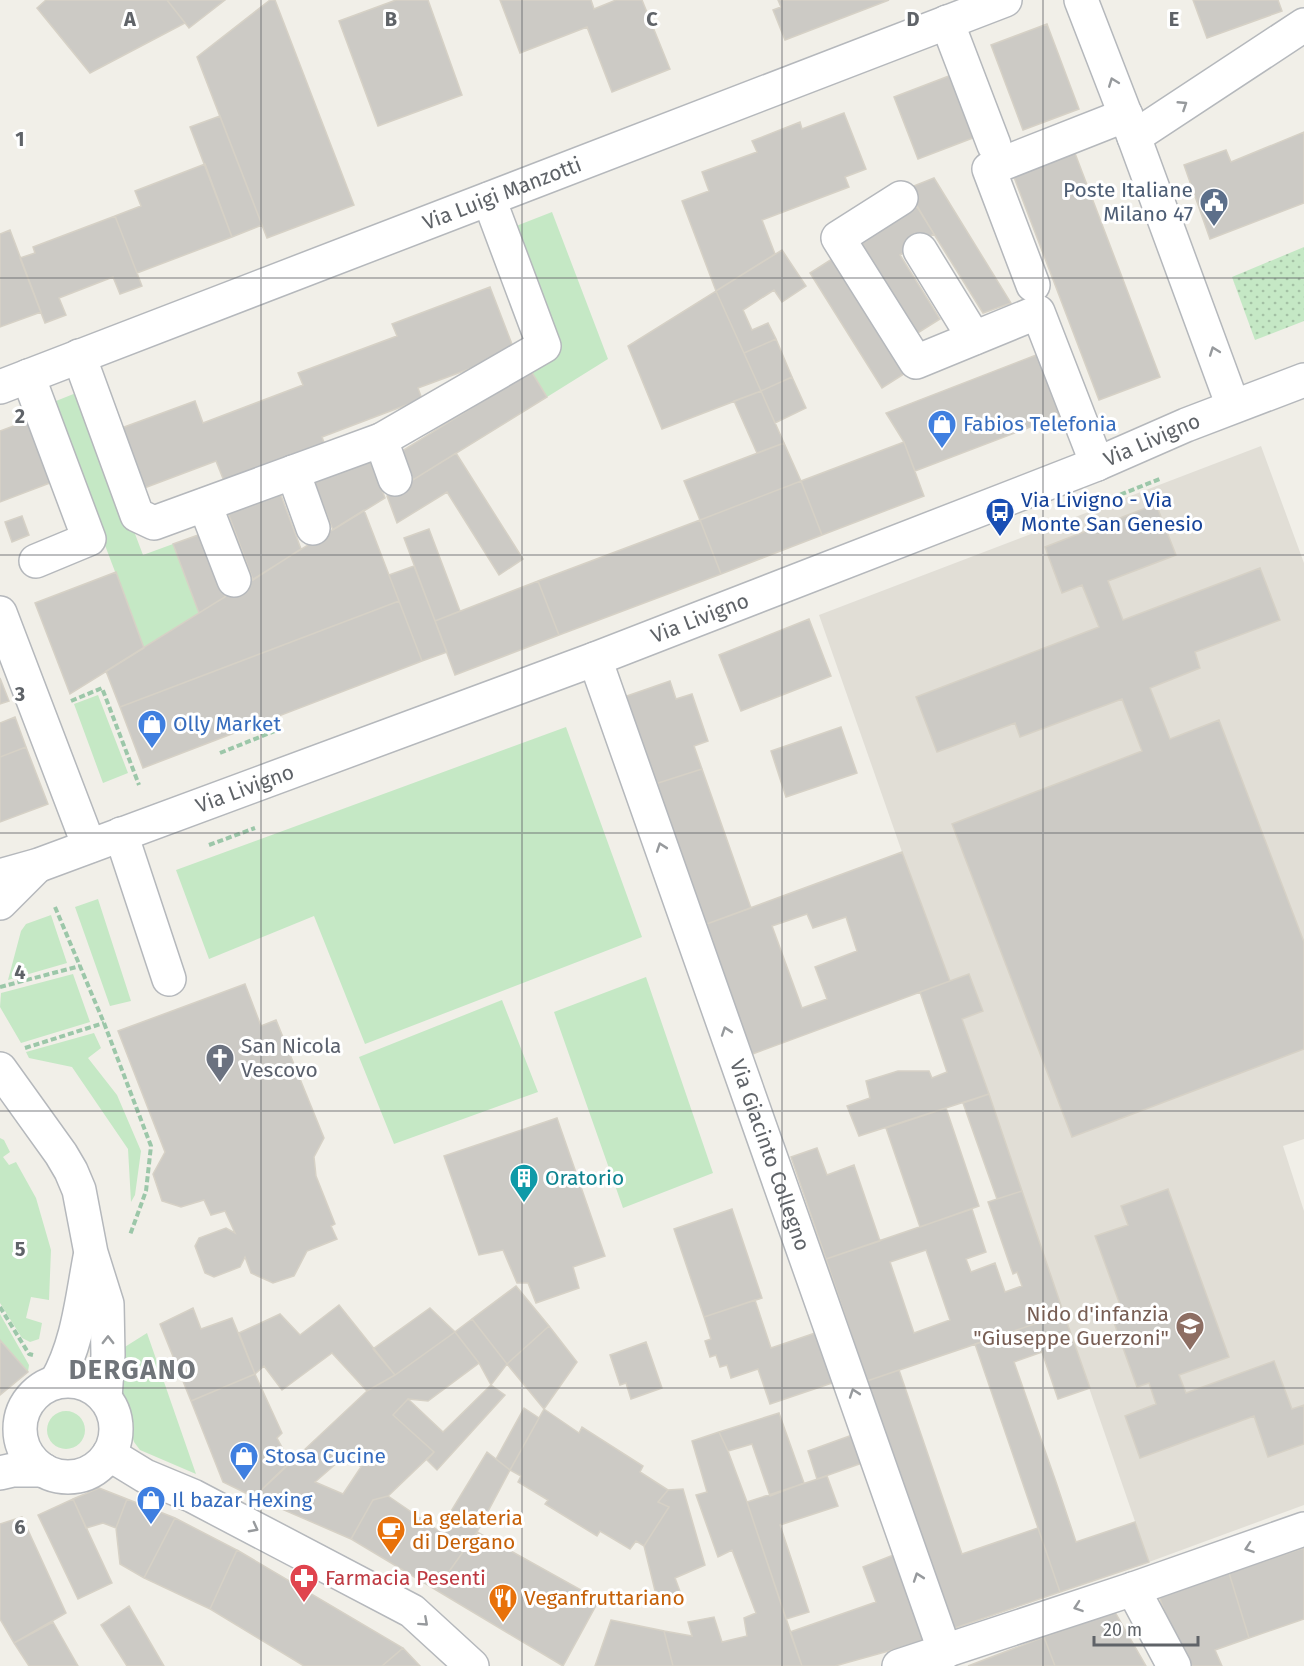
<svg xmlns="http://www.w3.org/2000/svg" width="1304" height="1666" viewBox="0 0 1304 1666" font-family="'Fira Sans',sans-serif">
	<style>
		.education { fill: #e1ded6 }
		.grass { fill: #c5e8c5 }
		.garden { fill: url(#garden-dots) }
		.building { fill: #cccac5; stroke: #d6d1c6; stroke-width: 1.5; fill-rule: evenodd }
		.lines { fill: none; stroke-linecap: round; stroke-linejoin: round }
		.minor-casing { stroke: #b5b8bc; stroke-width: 36 }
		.path { stroke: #9cc7a9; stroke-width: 4; stroke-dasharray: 6 3; stroke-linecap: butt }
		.minor { stroke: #fff; stroke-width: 33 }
		.oneway { stroke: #979a9d }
		.grid { fill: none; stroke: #5f6368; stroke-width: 1.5; stroke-opacity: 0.55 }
		.labels { text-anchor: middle; stroke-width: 6; stroke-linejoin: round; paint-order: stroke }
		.service-label { font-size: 21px; fill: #4e5e75; stroke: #fff; text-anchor: end }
		.street-label { font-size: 21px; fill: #5f6368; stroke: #fff }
		.shop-label { font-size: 21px; fill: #366cbe; stroke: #fff; text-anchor: start }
		.transit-label { font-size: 21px; fill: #164399; stroke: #fff; text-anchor: start }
		.worship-label { font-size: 21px; fill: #5b616d; stroke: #fff; text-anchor: start }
		.culture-label { font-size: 21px; fill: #0d838f; stroke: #fff; text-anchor: start }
		.education-label { font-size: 21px; fill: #785e54; stroke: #fff; text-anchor: end }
		.food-label { font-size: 21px; fill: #c56008; stroke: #fff; text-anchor: start }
		.health-label { font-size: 21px; fill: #be3a42; stroke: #fff; text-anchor: start }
		.district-label { font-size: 27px; font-weight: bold; letter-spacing: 1.5px; fill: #70757a; stroke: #fff }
		.grid-label { font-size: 20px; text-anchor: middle; font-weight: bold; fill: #5f6368; stroke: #fff; stroke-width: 6; stroke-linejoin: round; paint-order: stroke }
	</style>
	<defs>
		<pattern id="garden-dots" width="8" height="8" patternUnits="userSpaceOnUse" patternTransform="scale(1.5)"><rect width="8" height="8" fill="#c5e8c5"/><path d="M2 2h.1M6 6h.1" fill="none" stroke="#a3c0a4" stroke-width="1.8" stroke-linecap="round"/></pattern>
	</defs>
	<rect width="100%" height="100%" fill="#f1efe8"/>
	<path class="education" d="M1261,446L1304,563V1139L1283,1146L1304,1211V1505L1149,1562L962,1019L982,1011L969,974L950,981L902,852L819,615Z"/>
	<path class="grass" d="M552,212L608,359L547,397L531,371L511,228Z
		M81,391L143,555L173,544L199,613L144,648L51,403Z
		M98,695L128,773L103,783L74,704Z
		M566,727L642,937L365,1044L314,916L209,959L176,870Z
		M98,899L131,1001L110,1006L75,907Z
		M51,915L67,963L8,980L21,931L26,924Z
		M73,974L90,1022L21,1043L0,1007L1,993Z
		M646,977L713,1173L623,1208L554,1012Z
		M502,1000L538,1092L394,1144L359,1057Z
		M94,1033L101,1048L88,1058L117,1095L141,1151L135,1195L131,1202L128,1149L72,1067L29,1058L26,1052Z
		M0,1138L4,1140L10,1152L3,1157L9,1165L16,1162L36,1198L51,1250L49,1300L31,1297L26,1318L42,1323L39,1339L30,1342L22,1338L0,1303Z
		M0,1314L29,1365L28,1372L0,1340Z
		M147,1333L196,1474L140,1450L134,1442L120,1399V1350Z
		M47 1430a19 19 0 1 1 38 0a19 19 0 1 1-38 0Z"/>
	<path class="garden" d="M1304,247V321L1255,340L1232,277Z"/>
	<path class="building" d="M46,0H167L185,23L90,73L37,8Z
		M167,0H225L189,28Z
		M270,0H275L354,205L267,238L197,57Z
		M396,0H428L462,95L378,126L339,21Z
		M500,0H591L594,9L616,0H642L670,69L612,92L587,27L520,53Z
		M778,0H889L785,40L773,10L781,7Z
		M1193,0H1278L1282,11L1207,38Z
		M1047,24L1079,109L1023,130L991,45Z
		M954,74L978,136L918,159L894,97Z
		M844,113L866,169L845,177L849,187L762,220L775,254L716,291L682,201L709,191L702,172L757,152L752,141L800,122L802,129Z
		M220,116L262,225L232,237L190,127Z
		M1304,132V203L1210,239L1184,165L1226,150L1231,162Z
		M1073,148L1160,377L1099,400L1012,172Z
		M205,164L232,237L137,273L115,216L141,206L135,191Z
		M934,178L1011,303L983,313L906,189Z
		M917,206L934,234L900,255L940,319L913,336L855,245Z
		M115,216L142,286L120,294L113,277L59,298L66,315L45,323L20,258L35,253L33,247Z
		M10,230L41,312L0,327V234Z
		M782,250L806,286L782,302L774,290L743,310L752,330L768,323L776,339L744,353L716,291Z
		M835,257L907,372L882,388L810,273Z
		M490,287L515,352L418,388L422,399L322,437L326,448L226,486L216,461L139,490L116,430L195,401L203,423L303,385L298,373L397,336L392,324Z
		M716,291L761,391L662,429L628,346Z
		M776,339L792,377L761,391L744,353Z
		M1044,352L1067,413L915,471L904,442L886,413Z
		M531,371L547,397L413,480L402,451Z
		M792,377L806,408L775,423L761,391Z
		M761,391L784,443L757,453L734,401Z
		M32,419L55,481L0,502V431Z
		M904,442L924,496L822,535L801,481Z
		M784,443L801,481L700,520L684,481Z
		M456,453L523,559L499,575L447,492L397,523L387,496Z
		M369,456L385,498L333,530L312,477Z
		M801,481L822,535L721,574L700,520Z
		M279,490L301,549L253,580L227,510Z
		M1156,504L1176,555L1108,581L1123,620L1260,568L1280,620L1195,652L1200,668L1150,688L1170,739L1219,720L1304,942V1049L1072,1137L952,824L1142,751L1122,699L1020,737L1015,723L937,752L916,697L1099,627L1082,585L1062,593L1045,547Z
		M364,510L399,601L120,707L106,671Z
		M22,516L29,535L12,542L5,522Z
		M700,520L721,574L559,635L538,581Z
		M429,529L460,611L435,621L404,538Z
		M201,534L225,597L199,613L173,544Z
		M414,566L447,652L422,661L389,575Z
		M116,572L144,648L70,694L35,603Z
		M538,581L559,635L455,675L435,621Z
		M399,601L422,661L143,768L120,707Z
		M809,619L831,676L741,711L719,655Z
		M0,678L9,701L0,704Z
		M670,681L676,699L692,694L708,741L694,746L702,769L655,784L624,697Z
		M15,717L26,747L0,757V723Z
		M841,727L857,773L786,797L771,751Z
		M26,747L48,804L0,822V757Z
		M702,769L751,908L704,925L655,784Z
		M902,852L950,981L750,1055L704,925ZM807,914L813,928L846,917L857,951L815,967L827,999L802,1008L772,926Z
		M969,974L983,1011L962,1019L989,1094L859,1136L847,1106L870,1098L866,1081L898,1071H929L932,1078L947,1072L920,992Z
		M245,984L261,1026L276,1020L324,1138L314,1157L316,1176L335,1224L331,1226L337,1239L307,1251L294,1276L273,1283L251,1273L245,1257L240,1267L214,1277L205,1273L195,1246L199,1238L226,1228L235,1233L225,1211L211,1215L204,1200L181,1207L162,1201L153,1174L165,1152L118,1031Z
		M989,1094L1022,1191L997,1199L963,1103Z
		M946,1108L979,1206L920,1227L886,1128Z
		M557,1118L605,1256L573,1267L579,1288L536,1303L528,1283H517L503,1250L479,1255L444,1156Z
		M817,1148L827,1175L854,1165L880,1241L826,1259L791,1157Z
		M1168,1189L1229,1357L1179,1375L1186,1393L1274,1361L1292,1409L1304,1405V1444L1268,1457L1254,1416L1140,1458L1125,1416L1156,1404L1149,1383L1137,1387L1112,1317L1123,1313L1095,1236L1128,1225L1121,1206Z
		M1022,1191L1064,1314L867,1381L826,1259L972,1209L986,1252L966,1259L971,1272L995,1263L1005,1292L1022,1286L1017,1272L1013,1274L988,1202ZM926,1250L950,1320L914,1333L890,1262Z
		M732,1209L762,1298L704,1317L674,1229Z
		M516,1286L549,1326L507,1364L472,1319Z
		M755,1300L771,1348L821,1331L838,1381L770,1404L758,1369L731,1378L727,1365L720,1367L716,1355L710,1357L705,1341L711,1339L704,1317Z
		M339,1305L395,1375L367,1391L332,1353L282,1390L264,1366L255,1374L239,1333L280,1314L300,1335Z
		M193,1308L201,1329L232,1318L255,1374L191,1401L160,1324Z
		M430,1308L455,1332L395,1375L373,1349Z
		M1064,1314L1090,1388L1058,1399L1042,1352L1014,1362L1056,1482L1076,1542L1135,1522L1149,1562L1060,1592L975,1344Z
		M472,1319L507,1364L491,1385L479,1363L455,1332Z
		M549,1326L577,1362L544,1409L507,1364Z
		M455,1332L479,1363L428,1401L408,1399L393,1415L434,1452L388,1496L373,1500L351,1539L254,1497L367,1391L395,1375ZM346,1455L361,1467L343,1494L315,1482Z
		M0,1340L28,1372L0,1395Z
		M646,1342L662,1388L631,1399L626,1383L620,1385L610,1355Z
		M899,1370L962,1554L1038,1528L1060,1592L952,1629L867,1381Z
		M255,1374L282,1433L277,1438L290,1462L254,1497L223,1482L191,1401Z
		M491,1385L505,1395L437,1470L427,1460L434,1452L393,1415L408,1399L443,1432Z
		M524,1408L539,1418L510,1470L496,1459Z
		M544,1409L579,1433L582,1427L643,1466L640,1472L668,1490L658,1502L669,1507L644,1546L636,1541L630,1549L600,1531L597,1536L545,1504L548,1500L518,1482L521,1476L510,1470Z
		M779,1413L804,1483L770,1496L752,1444L728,1451L719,1432Z
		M719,1432L728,1451L747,1502L802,1666H673L664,1631L692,1636L688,1622L714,1617L722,1642L747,1636L744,1618L756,1613L732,1550L718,1557L696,1495L707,1492L692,1441Z
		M855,1434L865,1462L817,1479L808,1451Z
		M487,1452L510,1470L477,1532L436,1590L351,1539L373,1500L388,1496L439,1531Z
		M827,1476L838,1506L780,1525L809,1612L786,1619L747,1502Z
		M99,1488L127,1499L116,1528L103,1523L86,1528L73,1499Z
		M683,1489L705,1565L675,1578L681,1594L658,1603L644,1546L669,1507L658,1502L668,1490Z
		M73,1499L112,1583L78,1599L38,1515Z
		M127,1499L175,1518L144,1578L120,1564L116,1528Z
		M22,1517L66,1613L14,1643L0,1619V1524Z
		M175,1518L237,1550L210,1609L144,1578Z
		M477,1532L599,1600L563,1666L436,1590Z
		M1304,1548V1619L1249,1638L1229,1573Z
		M237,1550L403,1648L382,1666H304L210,1609Z
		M896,1554L928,1640L835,1666H802L790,1632L876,1602L863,1567Z
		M1229,1573L1249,1638L1215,1650L1222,1666H1191L1186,1657L1181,1659L1159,1596Z
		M129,1606L164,1666H127L101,1625Z
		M1115,1612L1146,1666H1055L1044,1637Z
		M611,1620L664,1631L673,1666H595Z
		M53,1622L78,1666H29L14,1643Z
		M1044,1637L1055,1666H968Z
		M403,1648L420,1666H382Z"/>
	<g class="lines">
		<g class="minor-casing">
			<g id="minor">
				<path d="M1081,0L1134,137L1233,406"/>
				<path d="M947,22L994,145"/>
				<path d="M1134,137L1304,25"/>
				<path d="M901,198L838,238L916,362L1038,312L1097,464"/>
				<path d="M920,250L974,338"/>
				<path d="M1033,285L989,169L1126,115"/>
				<path d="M79,356L137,515L154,523L381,440L544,346L489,199"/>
				<path d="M28,376L89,539L36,561"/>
				<path id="s1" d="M0,387L1005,0"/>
				<path d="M381,440L395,479"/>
				<path d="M293,472L313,528"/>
				<path d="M205,505L234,580"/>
				<path d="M0,613L89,846"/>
				<path id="s2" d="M595,659L945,1652"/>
				<path d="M121,834L169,979"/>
				<path id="s3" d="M0,876L39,865L595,659L1097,464L1186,425L1304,380"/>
				<path d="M0,903L37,866"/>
				<path d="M0,1069L61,1154L71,1171L79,1190L91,1253L107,1304L108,1355L105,1398"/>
				<circle cx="68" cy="1429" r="48"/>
				<path d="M56,1382C78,1344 82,1299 90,1257"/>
				<path d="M109,1454L145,1476L193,1496L412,1611L472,1666"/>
				<path d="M0,1473L13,1470H43"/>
				<path d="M1133,1589L1174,1666"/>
				<path d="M899,1666L1133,1589L1304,1529"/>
			</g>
		</g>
		<path class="path" d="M1112,498L1162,478
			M71,701L102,688L139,785
			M220,753L282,728
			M209,845L255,828
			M55,907L104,1023L151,1146L146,1191L130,1235
			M0,987L80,966
			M25,1048L104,1023
			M0,1307L29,1354L33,1355"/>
		<use href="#minor" class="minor"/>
	</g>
	<defs><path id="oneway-chevron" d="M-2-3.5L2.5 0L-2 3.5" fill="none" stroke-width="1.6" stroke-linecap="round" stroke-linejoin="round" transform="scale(1.5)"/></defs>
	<g class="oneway">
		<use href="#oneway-chevron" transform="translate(1113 82) rotate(-111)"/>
		<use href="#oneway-chevron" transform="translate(1183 105) rotate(-33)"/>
		<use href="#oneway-chevron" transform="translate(1214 351) rotate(-110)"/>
		<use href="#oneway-chevron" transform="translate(661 847) rotate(-109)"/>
		<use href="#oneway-chevron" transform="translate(726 1031) rotate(-109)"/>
		<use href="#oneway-chevron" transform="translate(108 1340) rotate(-90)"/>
		<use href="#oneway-chevron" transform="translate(854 1393) rotate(-109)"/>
		<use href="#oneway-chevron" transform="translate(254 1528) rotate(28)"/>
		<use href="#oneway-chevron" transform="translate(1249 1548) rotate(161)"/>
		<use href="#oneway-chevron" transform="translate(918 1577) rotate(-109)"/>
		<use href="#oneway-chevron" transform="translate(1078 1607) rotate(161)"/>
		<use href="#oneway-chevron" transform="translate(424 1622) rotate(42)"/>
	</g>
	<path class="grid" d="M261,0V1666M522,0V1666M782,0V1666M1043,0V1666M0,278H1304M0,555H1304M0,833H1304M0,1111H1304M0,1388H1304"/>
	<defs>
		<g id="civic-pin" transform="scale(1.5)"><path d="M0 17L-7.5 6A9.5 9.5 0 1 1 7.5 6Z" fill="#5c6f8a" stroke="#fff"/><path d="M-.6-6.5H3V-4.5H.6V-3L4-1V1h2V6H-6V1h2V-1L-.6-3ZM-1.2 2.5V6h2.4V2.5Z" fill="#fff"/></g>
		<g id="shop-pin" transform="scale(1.5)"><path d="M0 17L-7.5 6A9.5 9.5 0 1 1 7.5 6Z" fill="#3f7fe0" stroke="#fff"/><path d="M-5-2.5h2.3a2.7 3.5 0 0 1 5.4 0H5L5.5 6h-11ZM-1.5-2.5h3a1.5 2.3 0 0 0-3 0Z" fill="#fff"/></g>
		<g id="bus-pin" transform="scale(1.5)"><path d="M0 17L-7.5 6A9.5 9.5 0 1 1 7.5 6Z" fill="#1a4fb4" stroke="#fff"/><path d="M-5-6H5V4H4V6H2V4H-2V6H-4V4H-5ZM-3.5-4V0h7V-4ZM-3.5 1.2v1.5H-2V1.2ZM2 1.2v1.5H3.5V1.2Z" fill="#fff"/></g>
		<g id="church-pin" transform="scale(1.5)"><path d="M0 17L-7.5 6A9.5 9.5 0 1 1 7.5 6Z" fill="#6b7280" stroke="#fff"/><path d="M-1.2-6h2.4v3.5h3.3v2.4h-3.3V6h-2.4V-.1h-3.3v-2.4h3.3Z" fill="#fff"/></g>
		<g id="building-pin" transform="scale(1.5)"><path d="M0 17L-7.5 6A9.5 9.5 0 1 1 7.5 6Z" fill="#0f9aa8" stroke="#fff"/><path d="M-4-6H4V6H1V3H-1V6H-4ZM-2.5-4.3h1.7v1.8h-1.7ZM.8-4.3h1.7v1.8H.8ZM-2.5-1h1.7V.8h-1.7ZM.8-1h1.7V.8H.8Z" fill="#fff"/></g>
		<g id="school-pin" transform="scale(1.5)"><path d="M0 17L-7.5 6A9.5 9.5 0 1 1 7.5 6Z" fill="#8d6e63" stroke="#fff"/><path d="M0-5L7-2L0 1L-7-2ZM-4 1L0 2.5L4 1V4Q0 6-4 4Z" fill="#fff"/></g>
		<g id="cafe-pin" transform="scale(1.5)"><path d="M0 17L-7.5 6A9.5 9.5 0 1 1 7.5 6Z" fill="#e8710a" stroke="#fff"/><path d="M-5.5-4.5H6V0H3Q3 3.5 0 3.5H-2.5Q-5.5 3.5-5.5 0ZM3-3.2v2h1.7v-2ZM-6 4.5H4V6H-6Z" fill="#fff"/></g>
		<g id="pharmacy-pin" transform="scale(1.5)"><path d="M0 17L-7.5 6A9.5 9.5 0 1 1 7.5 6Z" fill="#e0444e" stroke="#fff"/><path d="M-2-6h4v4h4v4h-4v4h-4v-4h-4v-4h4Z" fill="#fff"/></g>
		<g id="restaurant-pin" transform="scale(1.5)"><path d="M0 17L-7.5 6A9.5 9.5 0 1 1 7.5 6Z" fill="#e8710a" stroke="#fff"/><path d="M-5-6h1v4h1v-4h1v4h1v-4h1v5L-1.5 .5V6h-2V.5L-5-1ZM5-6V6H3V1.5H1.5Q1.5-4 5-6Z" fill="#fff"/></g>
	</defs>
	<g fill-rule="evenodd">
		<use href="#civic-pin" x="1214" y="202"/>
		<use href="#shop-pin" x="942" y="424"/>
		<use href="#bus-pin" x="1000" y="512"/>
		<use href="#shop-pin" x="152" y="724"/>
		<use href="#church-pin" x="220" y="1058"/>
		<use href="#building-pin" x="524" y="1178"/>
		<use href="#school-pin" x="1190" y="1326"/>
		<use href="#shop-pin" x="244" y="1456"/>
		<use href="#shop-pin" x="151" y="1500"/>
		<use href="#cafe-pin" x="391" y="1530"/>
		<use href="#pharmacy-pin" x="304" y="1578"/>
		<use href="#restaurant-pin" x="503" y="1598"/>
	</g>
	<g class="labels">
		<g class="service-label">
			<text x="1193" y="197">Poste Italiane<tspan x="1193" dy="24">Milano 47</tspan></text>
		</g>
		<g class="street-label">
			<text dy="7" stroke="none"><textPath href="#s1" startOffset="538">Via Luigi Manzotti</textPath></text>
			<text dy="7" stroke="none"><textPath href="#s3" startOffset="1232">Via Livigno</textPath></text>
			<text dy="7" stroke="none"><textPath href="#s3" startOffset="746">Via Livigno</textPath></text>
			<text dy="7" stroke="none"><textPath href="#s3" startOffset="260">Via Livigno</textPath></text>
			<text dy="7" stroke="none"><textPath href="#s2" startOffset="526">Via Giacinto Collegno</textPath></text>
		</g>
		<g class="shop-label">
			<text x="963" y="431">Fabios Telefonia</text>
			<text x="173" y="731">Olly Market</text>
			<text x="265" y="1463">Stosa Cucine</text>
			<text x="172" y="1507">Il bazar Hexing</text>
		</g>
		<g class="transit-label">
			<text x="1021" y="507">Via Livigno - Via<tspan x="1021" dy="24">Monte San Genesio</tspan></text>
		</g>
		<g class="worship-label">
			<text x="241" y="1053">San Nicola<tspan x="241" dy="24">Vescovo</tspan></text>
		</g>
		<g class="culture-label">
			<text x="545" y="1185">Oratorio</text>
		</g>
		<g class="education-label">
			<text x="1169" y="1321">Nido d'infanzia<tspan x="1169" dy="24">"Giuseppe Guerzoni"</tspan></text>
		</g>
		<g class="food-label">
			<text x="412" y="1525">La gelateria<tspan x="412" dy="24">di Dergano</tspan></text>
			<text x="524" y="1605">Veganfruttariano</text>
		</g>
		<g class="health-label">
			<text x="325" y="1585">Farmacia Pesenti</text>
		</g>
		<g class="district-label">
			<text x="133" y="1379">DERGANO</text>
		</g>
	</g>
	<g class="grid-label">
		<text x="130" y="26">A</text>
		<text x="391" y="26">B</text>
		<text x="652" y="26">C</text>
		<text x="913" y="26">D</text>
		<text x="1174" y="26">E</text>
		<text x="20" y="146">1</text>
		<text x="20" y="423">2</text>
		<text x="20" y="701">3</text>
		<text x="20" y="979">4</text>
		<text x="20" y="1256">5</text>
		<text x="20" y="1534">6</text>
	</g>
	<path d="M1094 1636v9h104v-9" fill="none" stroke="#5f6368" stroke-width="3"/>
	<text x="1103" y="1636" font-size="18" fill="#5f6368" stroke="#ffffff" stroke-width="4.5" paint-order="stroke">20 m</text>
</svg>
